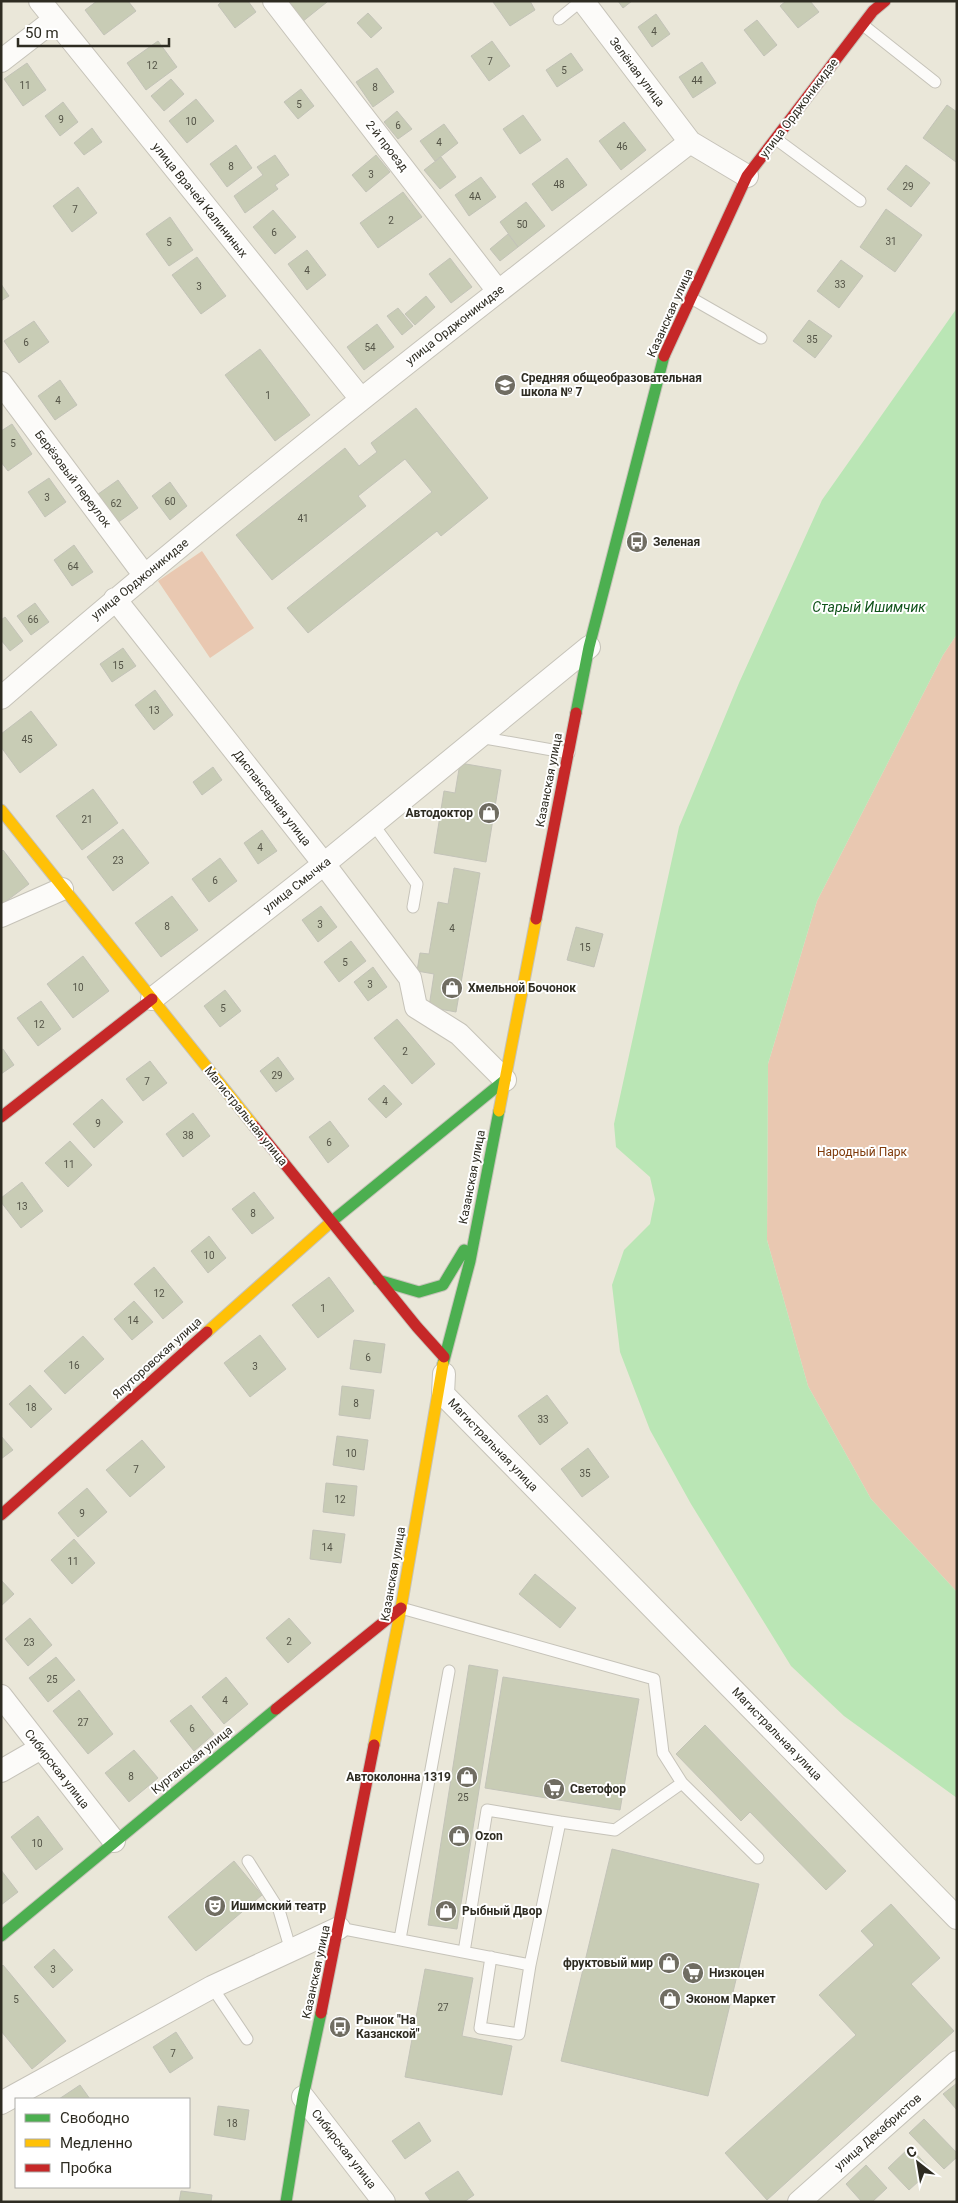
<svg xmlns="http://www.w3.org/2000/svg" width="958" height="2203" viewBox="0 0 958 2203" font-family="Roboto,sans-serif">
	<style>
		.green { fill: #e9c8b1 }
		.water { fill: #bae6b5 }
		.building { fill: #c8ccb5; stroke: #c3c3b8 }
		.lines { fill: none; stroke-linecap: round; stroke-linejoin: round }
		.lane-casing { stroke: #c6c3b9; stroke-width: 13 }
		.street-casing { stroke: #c6c3b9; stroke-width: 24 }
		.fast-casing { stroke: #c6c3b9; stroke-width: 13 }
		.slow-casing { stroke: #c6c3b9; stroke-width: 13 }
		.jam-casing { stroke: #c6c3b9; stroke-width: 13 }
		.lane { stroke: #fcfbf9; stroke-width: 11 }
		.street { stroke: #fcfbf9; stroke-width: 22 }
		.fast { stroke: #4caf50; stroke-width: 11 }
		.slow { stroke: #ffc107; stroke-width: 11 }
		.jam { stroke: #c62828; stroke-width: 11 }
		.labels { text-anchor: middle; stroke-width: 4; stroke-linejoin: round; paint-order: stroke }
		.number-label { font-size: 10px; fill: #545447 }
		.street-label { font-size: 12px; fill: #2e2c22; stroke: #fff }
		.poi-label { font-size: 12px; font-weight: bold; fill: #2e2c22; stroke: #fff; text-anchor: start }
		.park-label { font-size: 12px; fill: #7f3a0a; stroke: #fff }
		.water-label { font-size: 14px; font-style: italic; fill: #10531a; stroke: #fff }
	</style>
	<rect width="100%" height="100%" fill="#eae7d9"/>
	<path class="green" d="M202,551L254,628L210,658L158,581Z
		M957,634V1592L871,1499L808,1386L767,1240L768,1064L817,901L943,655Z"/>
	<path class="water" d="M957,308V634L943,655L817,901L768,1064L767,1240L808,1386L871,1499L957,1592V1798L844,1716L791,1666L691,1504L650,1430L620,1352L612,1285L624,1250L650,1224L655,1199L650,1177L616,1147L614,1124L679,827L739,683L822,500Z"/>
	<path class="building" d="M97,1H128L136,11L104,35L85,10Z
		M222,1H248L256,12L235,28L218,5Z
		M286,1H327V2L302,22Z
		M530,1L535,10L510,26L493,2Z
		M618,1H632L623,8Z
		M786,1H810L819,12L798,28L780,6Z
		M368,13L382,28L371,38L357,23Z
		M656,14L670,34L652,47L638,27Z
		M757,20L777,45L764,56L744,30Z
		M158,41L177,67L146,90L127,63Z
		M492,41L510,66L489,81L471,56Z
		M571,53L583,70L557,87L546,70Z
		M702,62L716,83L693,98L679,77Z
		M27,63L46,90L23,106L4,79Z
		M377,68L394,92L373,107L356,82Z
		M171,79L184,94L164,111L151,96Z
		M301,89L314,106L298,119L284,102Z
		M196,99L214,121L187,143L169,121Z
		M63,102L78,122L60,136L45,116Z
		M947,105L957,112L956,162L923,138Z
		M397,111L412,129L398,139L384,122Z
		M523,115L541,140L520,154L503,129Z
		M624,122L646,150L621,170L599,141Z
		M444,124L458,143L435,161L420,141Z
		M92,128L102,142L84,155L74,143Z
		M236,145L252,168L227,187L210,164Z
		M275,155L289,175L275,185L278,189L245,213L234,196L263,175L257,167Z
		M376,155L390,172L366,192L352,175Z
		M441,157L456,177L440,189L424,170Z
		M567,158L587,185L552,211L532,184Z
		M906,165L930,183L911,207L887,189Z
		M481,177L496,197L469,216L455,195Z
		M78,187L97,213L72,232L53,206Z
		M403,192L422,217L378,248L360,223Z
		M526,202L545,226L518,247L500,222Z
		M886,209L922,235L895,272L860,247Z
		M273,210L296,237L275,254L253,227Z
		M170,217L193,250L169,266L146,234Z
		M508,234L518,247L500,261L490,249Z
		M307,250L326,275L307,290L288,264Z
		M197,257L226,296L201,314L172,275Z
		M450,258L472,287L451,303L429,274Z
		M841,260L863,276L839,308L817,291Z
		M1,284L9,296L1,301Z
		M426,296L435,307L415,325L405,314Z
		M398,308L413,326L402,335L387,316Z
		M809,320L832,336L815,358L793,341Z
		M34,321L49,342L19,363L4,341Z
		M377,324L394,347L364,370L347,347Z
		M260,349L310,415L275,441L225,375Z
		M60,380L77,405L55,420L38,396Z
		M416,408L488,498L441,536L437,531L308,633L287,608L432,492L405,459L358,496L366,506L272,580L236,535L345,448L359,466L377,452L371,443Z
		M12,424L32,454L8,471L1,462V431Z
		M49,478L66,502L45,517L28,492Z
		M118,480L138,508L113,526L94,497Z
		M170,482L187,506L170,520L152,496Z
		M74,545L93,572L72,586L54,560Z
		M35,603L49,622L31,635L17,616Z
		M5,617L23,641L10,651L1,640V620Z
		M123,648L136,666L112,682L100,664Z
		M155,690L173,715L154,730L135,705Z
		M31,711L57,745L20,773L1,747V734Z
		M460,763L501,770L486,862L434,853L444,791L455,793Z
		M213,767L222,780L202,795L193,782Z
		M93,789L118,823L82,850L56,816Z
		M123,829L149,863L113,891L87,857Z
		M262,830L277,851L258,864L244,843Z
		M3,850L29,884L1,905V852Z
		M220,858L237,881L209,902L192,879Z
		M454,868L480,873L456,1012L429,1007L434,974L417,971L420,953L429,954L438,902L448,904Z
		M172,896L198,930L161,957L135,923Z
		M321,906L337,927L318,942L302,920Z
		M576,927L603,934L594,967L567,960Z
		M351,941L366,961L339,982L324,962Z
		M83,956L109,991L73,1018L47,984Z
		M373,967L387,987L368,1001L354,982Z
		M225,990L241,1011L220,1027L204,1006Z
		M41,1001L61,1029L38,1046L17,1018Z
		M397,1019L435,1064L412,1084L374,1038Z
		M3,1049L14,1065L1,1074V1050Z
		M278,1057L294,1079L276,1092L260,1071Z
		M150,1061L167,1083L143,1101L126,1079Z
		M384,1085L402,1104L386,1118L368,1099Z
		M102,1099L123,1122L94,1148L73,1124Z
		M193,1113L210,1136L183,1157L166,1134Z
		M330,1121L349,1146L328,1163L309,1137Z
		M70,1141L92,1165L68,1187L45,1163Z
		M22,1182L43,1211L21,1228L1,1202V1198Z
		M254,1192L274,1218L252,1234L232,1209Z
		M209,1236L226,1258L208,1273L191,1251Z
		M154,1267L183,1302L163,1319L134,1284Z
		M329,1277L354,1311L318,1338L292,1305Z
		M134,1301L153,1322L132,1340L114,1319Z
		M260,1335L286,1369L250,1397L224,1363Z
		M83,1336L104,1359L65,1394L44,1371Z
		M354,1340L385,1344L381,1373L350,1369Z
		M30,1385L52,1409L31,1428L9,1404Z
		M342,1386L374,1390L370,1419L339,1415Z
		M547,1395L568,1423L540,1445L518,1416Z
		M1,1436L13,1450L1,1459Z
		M337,1436L368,1440L364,1470L333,1465Z
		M142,1440L165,1467L130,1497L106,1470Z
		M588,1448L609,1477L582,1497L561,1469Z
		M326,1483L357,1486L354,1516L323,1512Z
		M87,1488L107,1512L78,1537L58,1513Z
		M313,1530L345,1534L341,1563L310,1559Z
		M74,1539L95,1563L72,1584L51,1560Z
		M535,1574L576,1608L560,1628L519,1594Z
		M1,1580L14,1594L1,1606Z
		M30,1618L52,1645L28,1666L5,1639Z
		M289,1618L311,1643L288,1663L266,1638Z
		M56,1657L75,1680L48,1702L29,1678Z
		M469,1665L498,1670L457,1929L428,1925Z
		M226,1677L248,1704L224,1724L202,1697Z
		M503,1677L639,1699L620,1810L485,1788Z
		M79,1690L113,1734L88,1754L53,1711Z
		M191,1705L214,1734L194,1751L170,1721Z
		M705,1725L846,1871L826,1890L750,1812L741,1821L676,1754Z
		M134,1750L158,1778L129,1802L105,1773Z
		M38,1816L63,1849L36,1870L11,1837Z
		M612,1849L759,1884L708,2096L561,2061Z
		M234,1861L262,1895L196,1951L168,1917Z
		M1,1870L18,1892L1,1905Z
		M891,1904L940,1958L911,1984L954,2031L767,2200L725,2153L856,2035L819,1995L874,1945L861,1931Z
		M54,1949L73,1970L53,1988L34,1967Z
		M3,1965L66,2041L32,2069L1,2031V1967Z
		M425,1969L473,1978L462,2036L512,2046L502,2095L405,2077Z
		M176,2032L193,2058L170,2073L153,2047Z
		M957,2083V2110L943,2094Z
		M80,2085L90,2099H59Z
		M218,2106L249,2110L245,2140L214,2135Z
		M924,2119L957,2153V2157L944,2169L909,2133Z
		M419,2122L431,2141L405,2159L392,2141Z
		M910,2147L931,2170L909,2190L888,2168Z
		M866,2165L887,2188L872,2202H862L846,2184Z
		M458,2171L474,2195L464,2202H431L425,2193Z
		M181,2191L212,2195L211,2202H179Z"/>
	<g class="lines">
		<g class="lane-casing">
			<path id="lane" d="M559,19L581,1
				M863,25L935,82
				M776,139L860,201
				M691,298L761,338
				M479,737L569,753
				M373,824L417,884L413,907
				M401,1608L654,1679L663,1753L682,1783
				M248,1861L279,1910L291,1951
				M339,1928L530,1965L560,1822L615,1830L682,1783L758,1858
				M400,1939L449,1671
				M464,1952L487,1810L560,1822
				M491,1957L480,2028L519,2034L530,1965
				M212,1987L247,2039"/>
		</g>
		<g class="street-casing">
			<path id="street" d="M40,1L361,399
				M274,1L498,291
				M583,1L690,142
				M1,61L54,20
				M1,383L145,576
				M115,599L324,864L410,978L416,1007L459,1034L505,1080
				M1,698C224,504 457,323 690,142L747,176
				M1,916L62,889
				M152,999L324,864L589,647
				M444,1374L443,1394L957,1918
				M1,1696L114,1841
				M1,1771L41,1748
				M303,2097L384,2202
				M1,2103L212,1987L339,1928
				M799,2202L957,2062"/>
		</g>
		<g class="fast-casing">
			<path id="fast" d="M576,713L589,647L664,356
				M331,1222L505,1080
				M378,1280L419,1292L443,1285L464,1250
				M443,1364L470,1261L499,1111
				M1,1936L276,1709
				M286,2202L303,2097L321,2013"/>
		</g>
		<g class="slow-casing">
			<path id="slow" d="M1,810L254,1126
				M499,1111L536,919
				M207,1332L331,1222
				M374,1745L401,1608L443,1364"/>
		</g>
		<g class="jam-casing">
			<path id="jam" d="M664,356L747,176L873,11L885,1
				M536,919L576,713
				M1,1117L152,999
				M254,1126L417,1327L444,1357
				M1,1515L207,1332
				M276,1709L401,1608
				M321,2013L374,1745"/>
		</g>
		<use href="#lane" class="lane"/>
		<use href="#street" class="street"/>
		<use href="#fast" class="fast"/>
		<use href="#slow" class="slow"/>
		<use href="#jam" class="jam"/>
	</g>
	<defs>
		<g id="school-disc" transform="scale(1.125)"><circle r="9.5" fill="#706d62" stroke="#fff"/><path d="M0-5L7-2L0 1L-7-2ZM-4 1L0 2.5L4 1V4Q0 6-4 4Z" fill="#fff"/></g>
		<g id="bus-disc" transform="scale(1.125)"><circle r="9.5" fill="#706d62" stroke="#fff"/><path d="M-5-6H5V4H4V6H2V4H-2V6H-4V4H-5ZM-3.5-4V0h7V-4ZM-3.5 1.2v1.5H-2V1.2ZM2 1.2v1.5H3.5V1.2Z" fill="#fff"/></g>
		<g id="shop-disc" transform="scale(1.125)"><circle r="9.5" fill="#706d62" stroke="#fff"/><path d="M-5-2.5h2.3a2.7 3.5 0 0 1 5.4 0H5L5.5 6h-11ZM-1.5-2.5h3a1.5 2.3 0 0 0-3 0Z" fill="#fff"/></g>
		<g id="supermarket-disc" transform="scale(1.125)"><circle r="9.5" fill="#706d62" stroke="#fff"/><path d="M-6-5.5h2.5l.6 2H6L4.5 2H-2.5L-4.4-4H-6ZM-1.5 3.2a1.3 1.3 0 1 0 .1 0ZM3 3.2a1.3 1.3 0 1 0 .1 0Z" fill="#fff"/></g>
		<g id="theatre-disc" transform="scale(1.125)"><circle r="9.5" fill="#706d62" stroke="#fff"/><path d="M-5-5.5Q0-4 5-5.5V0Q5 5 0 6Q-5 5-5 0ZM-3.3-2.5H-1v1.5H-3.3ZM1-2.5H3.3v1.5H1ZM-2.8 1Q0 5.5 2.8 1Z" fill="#fff"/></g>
	</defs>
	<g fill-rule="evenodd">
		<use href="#school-disc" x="505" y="385"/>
		<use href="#bus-disc" x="637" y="542"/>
		<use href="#shop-disc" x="489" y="813"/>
		<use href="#shop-disc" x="452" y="988"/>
		<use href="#shop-disc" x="467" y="1777"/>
		<use href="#supermarket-disc" x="554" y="1789"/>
		<use href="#shop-disc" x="459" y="1836"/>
		<use href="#theatre-disc" x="215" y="1906"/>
		<use href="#shop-disc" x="446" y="1911"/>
		<use href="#shop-disc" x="669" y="1963"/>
		<use href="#supermarket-disc" x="693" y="1973"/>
		<use href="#shop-disc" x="670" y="1999"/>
		<use href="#bus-disc" x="340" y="2027"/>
	</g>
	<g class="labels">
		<g class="number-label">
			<text x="654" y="35">4</text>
			<text x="490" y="65">7</text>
			<text x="152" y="69">12</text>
			<text x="564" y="74">5</text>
			<text x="697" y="84">44</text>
			<text x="25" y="89">11</text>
			<text x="375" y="91">8</text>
			<text x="299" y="108">5</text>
			<text x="61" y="123">9</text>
			<text x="191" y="125">10</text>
			<text x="398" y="129">6</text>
			<text x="439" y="146">4</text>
			<text x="622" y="150">46</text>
			<text x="231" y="170">8</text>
			<text x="371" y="178">3</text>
			<text x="559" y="188">48</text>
			<text x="908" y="190">29</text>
			<text x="475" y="200">4А</text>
			<text x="75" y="213">7</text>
			<text x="391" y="224">2</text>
			<text x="522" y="228">50</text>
			<text x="274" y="236">6</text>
			<text x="891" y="245">31</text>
			<text x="169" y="246">5</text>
			<text x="307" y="274">4</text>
			<text x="840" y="288">33</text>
			<text x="199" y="290">3</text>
			<text x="812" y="343">35</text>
			<text x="26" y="346">6</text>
			<text x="370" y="351">54</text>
			<text x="268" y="399">1</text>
			<text x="58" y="404">4</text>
			<text x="13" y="447">5</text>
			<text x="47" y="501">3</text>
			<text x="170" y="505">60</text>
			<text x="116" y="507">62</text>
			<text x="303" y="522">41</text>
			<text x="73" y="570">64</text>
			<text x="33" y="623">66</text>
			<text x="118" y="669">15</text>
			<text x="154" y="714">13</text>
			<text x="27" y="743">45</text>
			<text x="87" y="823">21</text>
			<text x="260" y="851">4</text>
			<text x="118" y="864">23</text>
			<text x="215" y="884">6</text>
			<text x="320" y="928">3</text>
			<text x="167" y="930">8</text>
			<text x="452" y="932">4</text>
			<text x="585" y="951">15</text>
			<text x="345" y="966">5</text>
			<text x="370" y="988">3</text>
			<text x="78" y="991">10</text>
			<text x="223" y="1012">5</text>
			<text x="39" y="1028">12</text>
			<text x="405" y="1055">2</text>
			<text x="277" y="1079">29</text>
			<text x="147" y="1085">7</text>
			<text x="385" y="1105">4</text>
			<text x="98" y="1127">9</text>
			<text x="188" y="1139">38</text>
			<text x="329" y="1146">6</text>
			<text x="69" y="1168">11</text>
			<text x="22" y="1210">13</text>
			<text x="253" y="1217">8</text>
			<text x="209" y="1259">10</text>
			<text x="159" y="1297">12</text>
			<text x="323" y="1312">1</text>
			<text x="133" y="1324">14</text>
			<text x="368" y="1361">6</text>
			<text x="74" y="1369">16</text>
			<text x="255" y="1370">3</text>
			<text x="356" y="1407">8</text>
			<text x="31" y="1411">18</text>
			<text x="543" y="1423">33</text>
			<text x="351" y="1457">10</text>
			<text x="136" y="1473">7</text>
			<text x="585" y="1477">35</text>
			<text x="340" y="1503">12</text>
			<text x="82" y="1517">9</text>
			<text x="327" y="1551">14</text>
			<text x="73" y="1565">11</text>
			<text x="289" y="1645">2</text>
			<text x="29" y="1646">23</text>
			<text x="52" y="1683">25</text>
			<text x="225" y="1704">4</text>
			<text x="83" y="1726">27</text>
			<text x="192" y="1732">6</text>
			<text x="131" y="1780">8</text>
			<text x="463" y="1801">25</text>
			<text x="37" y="1847">10</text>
			<text x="53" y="1973">3</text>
			<text x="16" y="2003">5</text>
			<text x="443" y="2011">27</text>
			<text x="173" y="2057">7</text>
			<text x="232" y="2127">18</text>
		</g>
		<g class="street-label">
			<text transform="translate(637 72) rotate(53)" y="4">Зелёная улица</text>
			<text transform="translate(799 108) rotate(-53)" y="4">улица Орджоникидзе</text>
			<text transform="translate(387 146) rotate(52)" y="4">2-й проезд</text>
			<text transform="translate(200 200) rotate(51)" y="4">улица Врачей Калининых</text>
			<text transform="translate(670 313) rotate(-66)" y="4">Казанская улица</text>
			<text transform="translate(455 325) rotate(-38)" y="4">улица Орджоникидзе</text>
			<text transform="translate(73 479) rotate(53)" y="4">Берёзовый переулок</text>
			<text transform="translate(140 579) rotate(-39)" y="4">улица Орджоникидзе</text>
			<text transform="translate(549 780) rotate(-79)" y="4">Казанская улица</text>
			<text transform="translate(272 798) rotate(52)" y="4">Диспансерная улица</text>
			<text transform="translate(297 885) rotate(-38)" y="4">улица Смычка</text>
			<text transform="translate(246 1116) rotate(51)" y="4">Магистральная улица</text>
			<text transform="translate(472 1177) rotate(-79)" y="4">Казанская улица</text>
			<text transform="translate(157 1358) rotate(-42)" y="4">Ялуторовская улица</text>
			<text transform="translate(493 1445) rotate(46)" y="4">Магистральная улица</text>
			<text transform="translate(393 1574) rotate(-80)" y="4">Казанская улица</text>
			<text transform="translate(777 1734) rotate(46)" y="4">Магистральная улица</text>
			<text transform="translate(192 1760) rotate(-39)" y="4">Курганская улица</text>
			<text transform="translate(57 1769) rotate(52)" y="4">Сибирская улица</text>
			<text transform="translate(316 1972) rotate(-78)" y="4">Казанская улица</text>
			<text transform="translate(878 2132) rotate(-41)" y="4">улица Декабристов</text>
			<text transform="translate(344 2149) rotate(52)" y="4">Сибирская улица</text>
		</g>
		<g class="poi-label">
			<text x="521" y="382">Средняя общеобразовательная<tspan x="521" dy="14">школа № 7</tspan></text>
			<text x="653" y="546">Зеленая</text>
			<text x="473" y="817" text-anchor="end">Автодоктор</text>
			<text x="468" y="992">Хмельной Бочонок</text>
			<text x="451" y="1781" text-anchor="end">Автоколонна 1319</text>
			<text x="570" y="1793">Светофор</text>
			<text x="475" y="1840">Ozon</text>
			<text x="231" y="1910">Ишимский театр</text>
			<text x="462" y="1915">Рыбный Двор</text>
			<text x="653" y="1967" text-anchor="end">фруктовый мир</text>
			<text x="709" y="1977">Низкоцен</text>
			<text x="686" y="2003">Эконом Маркет</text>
			<text x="356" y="2024">Рынок "На<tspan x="356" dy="14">Казанской"</tspan></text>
		</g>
		<g class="park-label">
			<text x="862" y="1156">Народный Парк</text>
		</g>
		<g class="water-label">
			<text x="869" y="612">Старый Ишимчик</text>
		</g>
	</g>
	<rect width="958" height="2203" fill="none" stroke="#2e2c22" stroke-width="5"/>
	<rect x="15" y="2098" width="175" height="90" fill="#ffffff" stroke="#ababa7"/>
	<rect x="25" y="2114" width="25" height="8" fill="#4caf50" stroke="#ababa7"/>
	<text x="60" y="2123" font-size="15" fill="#2e2c22">Свободно</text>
	<rect x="25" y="2139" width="25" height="8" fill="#ffc107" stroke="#ababa7"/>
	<text x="60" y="2148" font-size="15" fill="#2e2c22">Медленно</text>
	<rect x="25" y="2164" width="25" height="8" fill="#c62828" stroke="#ababa7"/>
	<text x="60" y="2173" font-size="15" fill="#2e2c22">Пробка</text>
	<g transform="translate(918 2163) rotate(329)" stroke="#ffffff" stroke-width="4" paint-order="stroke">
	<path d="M0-4L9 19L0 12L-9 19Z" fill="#2e2c22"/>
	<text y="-8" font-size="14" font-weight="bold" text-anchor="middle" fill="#2e2c22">С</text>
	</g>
	<path d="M18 38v8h151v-8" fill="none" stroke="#2e2c22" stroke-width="2.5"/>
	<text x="25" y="38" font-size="15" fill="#2e2c22" stroke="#ffffff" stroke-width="4" paint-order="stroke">50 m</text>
</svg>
